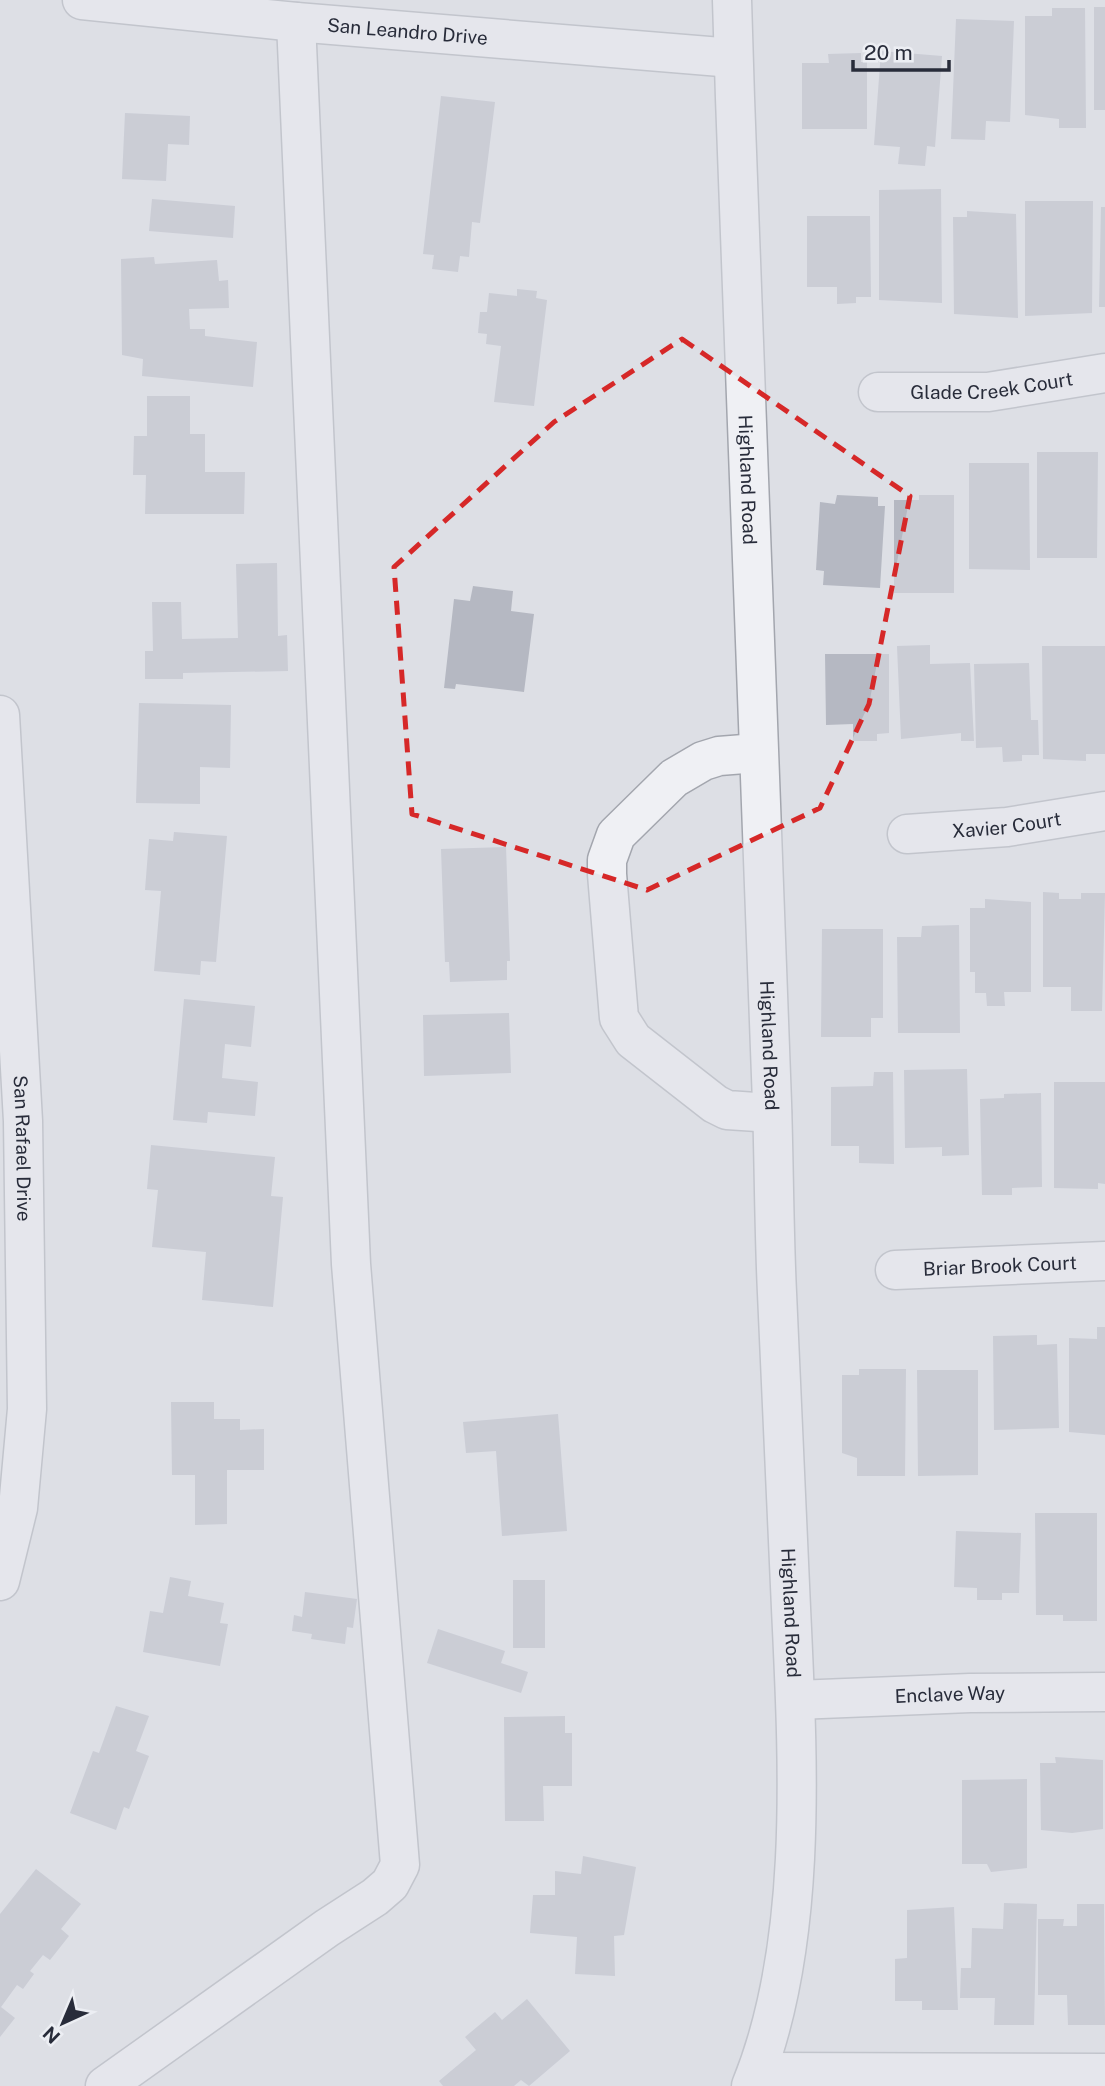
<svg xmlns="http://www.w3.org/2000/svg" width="1105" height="2086" viewBox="0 0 1105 2086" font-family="'Public Sans',sans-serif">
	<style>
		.building { fill: #b5b8c2 }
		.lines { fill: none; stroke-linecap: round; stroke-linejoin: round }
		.minor-casing { stroke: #a3a6ae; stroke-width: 41 }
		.minor { stroke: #eff0f4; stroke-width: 38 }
		.marked { fill: none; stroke: #d62828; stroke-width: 5; stroke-dasharray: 14 9; stroke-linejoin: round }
		.labels { text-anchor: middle; stroke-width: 5; stroke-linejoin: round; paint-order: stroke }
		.street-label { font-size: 19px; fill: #282c3a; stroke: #eceef3 }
	</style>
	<rect width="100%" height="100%" fill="#dddfe5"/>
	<path class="building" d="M1094,7H1105V110H1094Z
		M1052,8H1085L1086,128H1059V119L1025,115V16H1052Z
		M956,19L1014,21L1010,122L986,121L985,140L951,139Z
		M881,51L942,56L935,147L927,146L925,166L898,164L900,147L874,145Z
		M861,53V62H867V129H802V63H829L828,54Z
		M441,96L495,102L480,223L472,222L469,257L460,256L458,272L432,269L434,255L423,254Z
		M125,113L190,116L189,145L168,144L166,181L122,179Z
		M941,189L942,303L879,300V190Z
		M152,199L235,206L233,238L149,231Z
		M1025,201H1093L1092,313L1025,316Z
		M1101,207H1105V307H1099Z
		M967,211L1016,214L1018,318L954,314L953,217H967Z
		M807,216H870L871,297H856V303L837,304V287H807Z
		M154,257L155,264L217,260L219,281L228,280L229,308L189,309L190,329H205V336L257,342L253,387L142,376L143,359L122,355L121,259Z
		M517,289L537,291L536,298L547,300L534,406L494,402L501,346L486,344L487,334L478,333L480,312H487L489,293L517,296Z
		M147,396H190V434H205V472H245L244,514H145L146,475H133L134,436H147Z
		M1037,452H1098L1097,558H1037Z
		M969,463H1029L1030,570L969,569Z
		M837,495L878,497V506H885L880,588L823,585L824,571L816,570L820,502L835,504Z
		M919,495H954V593H894V500H919Z
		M277,563L278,636L287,635L288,671L183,673V679H145V651H153L152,602H181L182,639L238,638L236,564Z
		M473,586L513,591L511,611L534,614L524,692L456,684L455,689L444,688L454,599L470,601Z
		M930,645V664L970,663L974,741H961V733L901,739L897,646Z
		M1042,646H1105V754H1086V761L1043,759Z
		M825,654H889V733L877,734V741H853V724L826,725Z
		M1029,663L1031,720H1038L1039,755H1022V761L1003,762L1002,747L976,748L974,664Z
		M139,703L231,705L230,768L200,767V804L136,803Z
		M174,832L227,836L216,962L201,961L200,975L154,971L161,891L145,890L149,839L173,841Z
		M506,847L510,961H507V980L450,982L449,962H445L441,849Z
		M1043,892L1059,893V899H1081V893H1105L1102,1011H1071V987H1043Z
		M985,899L1031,902V992H1004L1005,1006H987L986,993H975V972H970V908H985Z
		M959,925L960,1033H898L897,937H921L922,926Z
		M822,929H883V1018H871V1037H821Z
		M184,999L255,1006L251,1047L225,1044L222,1078L258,1082L255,1116L208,1112L207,1123L173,1120Z
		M509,1013L511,1073L424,1076L423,1015Z
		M967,1069L969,1155L942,1156V1147L905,1148L904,1070Z
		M874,1072H893L894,1164L859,1163V1146H831V1087L873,1086Z
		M1054,1082H1105V1184L1098,1183V1189L1054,1188Z
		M1041,1093L1042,1187L1012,1188V1195H982L980,1099L1004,1098V1094Z
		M151,1145L275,1157L271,1196L283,1197L273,1307L202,1300L206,1252L152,1247L158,1190L147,1189Z
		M1097,1327H1105V1435L1069,1432V1338L1097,1339Z
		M1037,1335V1345L1057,1344L1059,1428L994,1430L993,1336Z
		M859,1369H906L905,1476H857V1458L842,1453V1375H859Z
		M917,1370H978V1475L918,1476Z
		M171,1402H214V1419H240V1430L264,1429V1470H227V1524L195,1525V1475H172Z
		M558,1414L567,1531L502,1536L496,1451L466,1453L463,1422Z
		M1035,1513H1097V1621H1063V1615H1036Z
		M956,1531L1021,1533L1019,1593H1002V1600H977V1588L954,1587Z
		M170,1577L191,1581L188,1596L224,1603L220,1623L228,1624L220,1666L143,1652L150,1611L163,1613Z
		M513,1580H545V1648H513Z
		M305,1592L357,1599L353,1628L347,1627L345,1644L311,1639L312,1634L292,1631L294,1615L302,1617Z
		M438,1629L505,1651L501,1663L528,1672L521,1693L427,1663Z
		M116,1706L149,1716L136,1751L149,1756L129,1809L124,1807L116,1830L70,1813L93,1751L99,1753Z
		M565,1716V1733H572V1786H543L544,1821H505L504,1717Z
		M1055,1757L1103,1760V1829L1072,1833L1041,1830L1040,1763H1056Z
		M1027,1779V1868L991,1872L987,1864H962V1780Z
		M583,1856L636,1867L624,1935L614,1936L615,1976L575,1974L577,1937L530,1933L533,1895H555V1871L581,1874Z
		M36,1869L81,1904L61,1929L69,1936L50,1960L43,1955L30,1971L34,1974L23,1989L17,1985L1,2007L15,2018L0,2037V1914Z
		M1004,1903L1037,1904L1034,2025H994L995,1998H960L961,1968H971L972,1928L1003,1929Z
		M1077,1904H1104L1105,2025H1068L1067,1995H1038V1919H1064L1063,1926H1077Z
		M954,1907L958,2010H922V2001H895V1959L907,1958V1910Z
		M527,1999L570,2051L529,2086L521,2080L514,2086H443L439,2081L476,2050L465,2037L495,2012L502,2020Z"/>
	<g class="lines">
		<g class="minor-casing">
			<g id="minor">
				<path id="s1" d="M82,0L296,22L733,58"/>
				<path id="s2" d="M732,0C743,368 757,736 772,1103C774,1166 774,1230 777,1293C781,1398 786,1503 791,1608C798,1759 809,1944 751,2086"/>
				<path id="s3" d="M878,392H988L1105,373"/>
				<path id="s4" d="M0,715L23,1121L27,1409L18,1508L0,1581"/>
				<path d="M757,753L719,756L703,761L674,778L616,835L607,860V874L619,1018L633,1040L715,1104L727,1110L772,1113"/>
				<path id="s5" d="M907,834L1007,827L1105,811"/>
				<path id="s6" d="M895,1270L1105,1261"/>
				<path id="s7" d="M796,1700L970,1693L1105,1692"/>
				<path d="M757,2072L1105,2073"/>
				<path d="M105,2086L327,1928L375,1897L390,1884L400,1865L351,1264L296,22"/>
			</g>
		</g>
		<use href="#minor" class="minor"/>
	</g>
	<path d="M0 0H1105V2086H0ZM682,339L910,496L869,704L820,808L647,890L412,814L394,567L554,422Z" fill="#dddfe5" fill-opacity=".55" fill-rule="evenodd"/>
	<path class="marked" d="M682,339L910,496L869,704L820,808L647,890L412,814L394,567L554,422Z"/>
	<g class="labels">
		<g class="street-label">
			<text dy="7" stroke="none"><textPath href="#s1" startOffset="327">San Leandro Drive</textPath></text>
			<text dy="7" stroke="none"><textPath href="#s3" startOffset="114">Glade Creek Court</textPath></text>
			<text dy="7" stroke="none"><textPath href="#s2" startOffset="480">Highland Road</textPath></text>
			<text dy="7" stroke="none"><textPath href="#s5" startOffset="100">Xavier Court</textPath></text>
			<text dy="7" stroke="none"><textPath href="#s2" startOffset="1046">Highland Road</textPath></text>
			<text dy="7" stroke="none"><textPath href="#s4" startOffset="434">San Rafael Drive</textPath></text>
			<text dy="7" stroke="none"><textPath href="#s6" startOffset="105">Briar Brook Court</textPath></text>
			<text dy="7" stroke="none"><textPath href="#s2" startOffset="1614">Highland Road</textPath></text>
			<text dy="7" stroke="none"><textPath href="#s7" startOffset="154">Enclave Way</textPath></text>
		</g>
	</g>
	<g transform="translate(63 2023) rotate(224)" stroke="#eceef3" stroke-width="5" paint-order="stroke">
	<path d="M0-5L12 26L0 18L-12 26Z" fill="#282c3a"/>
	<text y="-10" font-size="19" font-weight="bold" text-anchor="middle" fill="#282c3a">N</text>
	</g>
	<path d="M853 60v10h96v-10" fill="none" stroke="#282c3a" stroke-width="3.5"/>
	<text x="864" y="60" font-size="21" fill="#282c3a" stroke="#eceef3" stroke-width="5" paint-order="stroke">20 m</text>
</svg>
